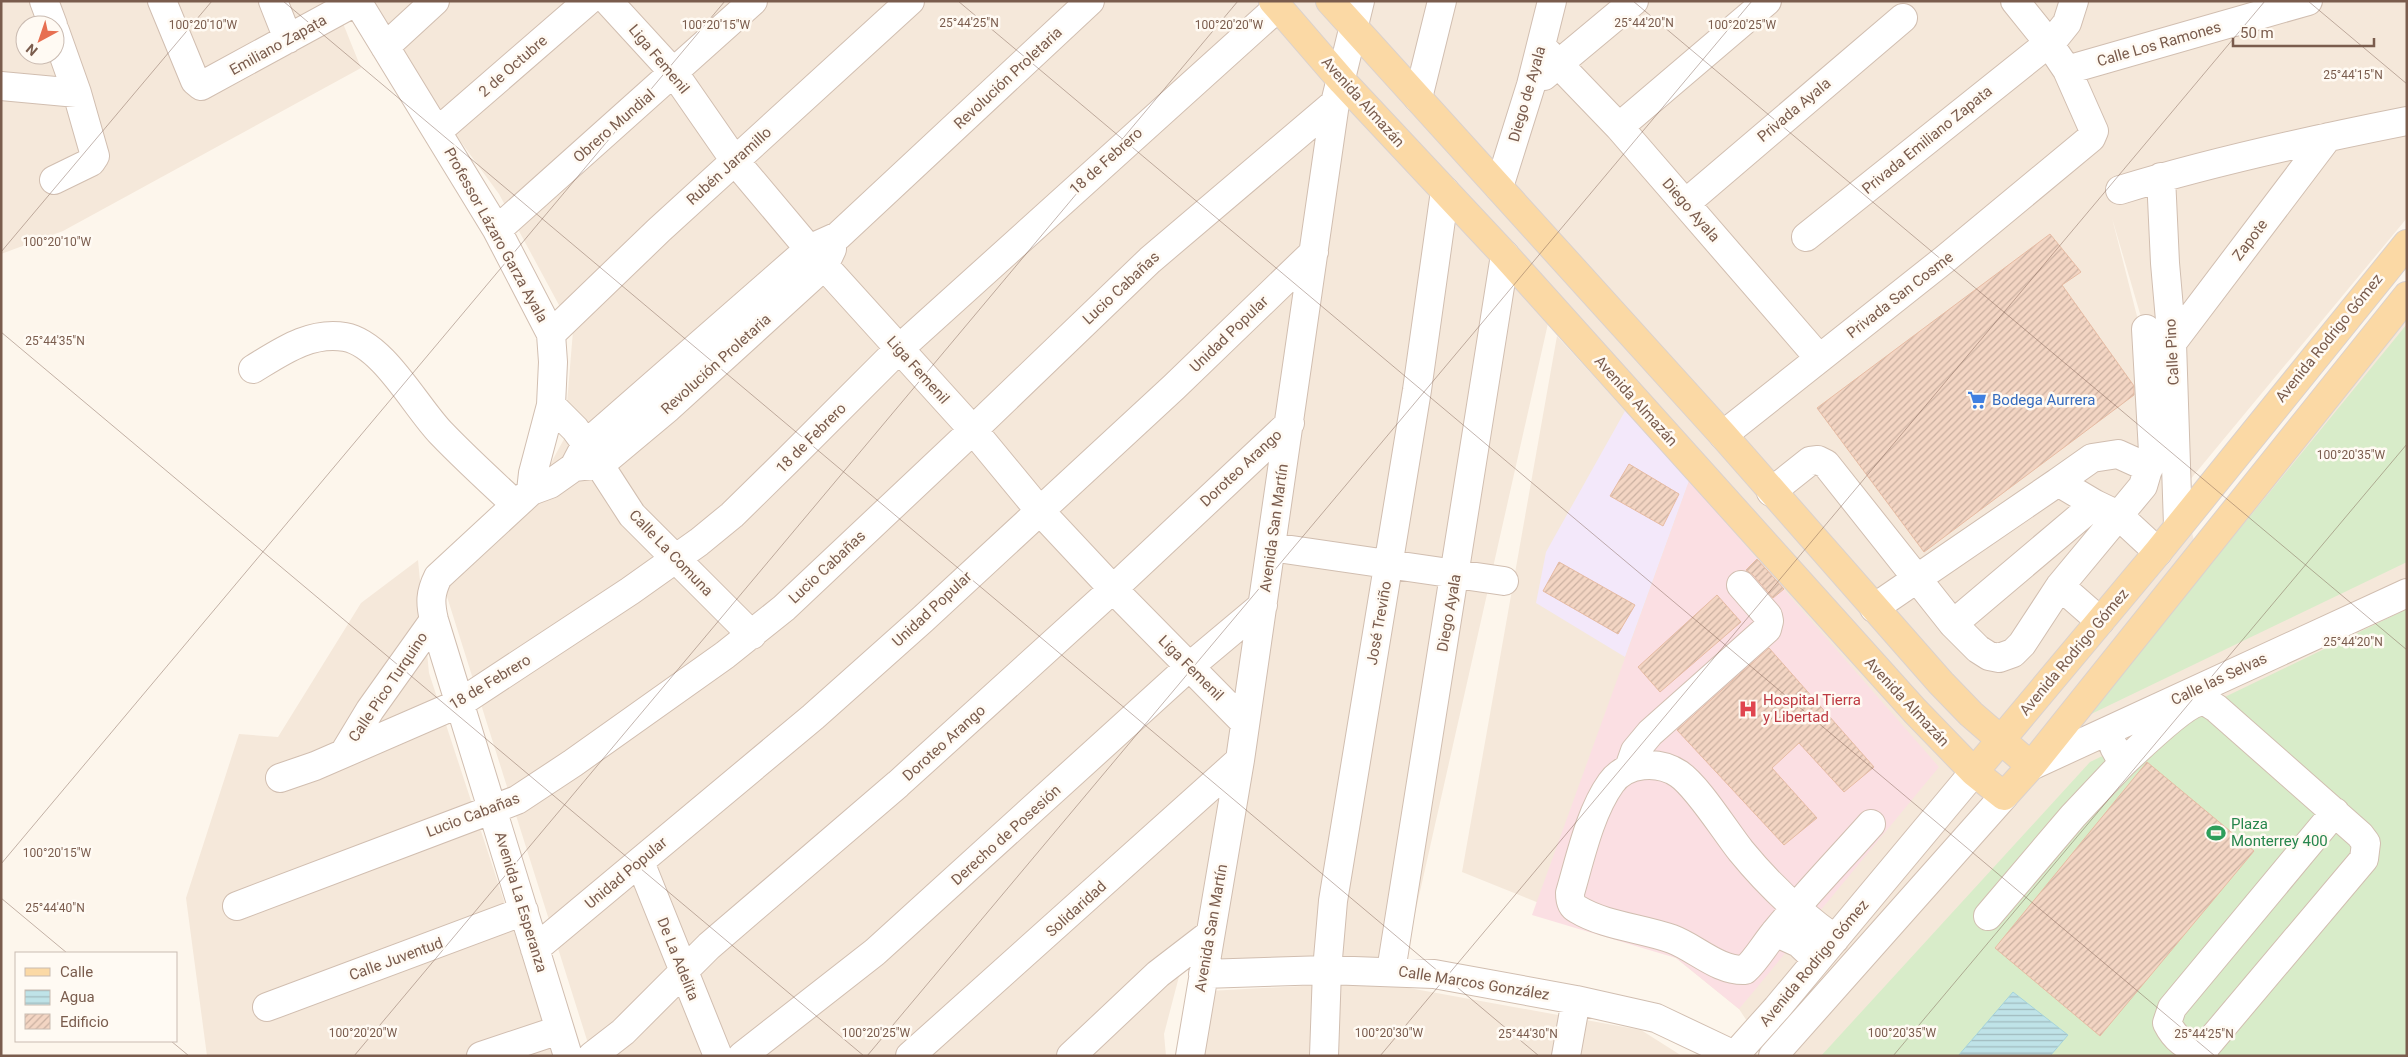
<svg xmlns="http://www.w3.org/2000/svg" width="2408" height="1057" viewBox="0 0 2408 1057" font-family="Roboto,sans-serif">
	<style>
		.residential { fill: #f5e8da; fill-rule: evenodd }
		.education { fill: #f3e8fa }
		.medical { fill: #fbdfe3 }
		.grass { fill: #d8ecc9 }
		.water { fill: url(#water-rules); stroke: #a5d3da }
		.building { fill: url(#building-hatch); stroke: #e6bba3 }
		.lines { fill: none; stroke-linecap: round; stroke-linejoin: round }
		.minor-casing { stroke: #d1beb0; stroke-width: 30 }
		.major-casing { stroke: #dad1cd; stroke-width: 30 }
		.minor { stroke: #fff; stroke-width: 28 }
		.major { stroke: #fbd9a5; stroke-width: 28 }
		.ticks { fill: none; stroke: #7a5c4d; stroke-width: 1; stroke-opacity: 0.45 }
		.labels { text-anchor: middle; stroke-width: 5; stroke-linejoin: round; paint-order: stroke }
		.street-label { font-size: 15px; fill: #7a5c4d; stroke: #fffaf3 }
		.shop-label { font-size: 15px; fill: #366cbe; stroke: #fffaf3; text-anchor: start }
		.health-label { font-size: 15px; fill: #be3a42; stroke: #fffaf3; text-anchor: start }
		.leisure-label { font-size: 15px; fill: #27864d; stroke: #fffaf3; text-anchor: start }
		.ticks-label { font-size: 12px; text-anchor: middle; fill: #7a5c4d; stroke: #fffaf3; stroke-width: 5; stroke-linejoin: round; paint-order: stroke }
	</style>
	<defs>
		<pattern id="water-rules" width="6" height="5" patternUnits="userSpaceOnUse" patternTransform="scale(1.25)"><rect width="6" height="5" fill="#bfe3e8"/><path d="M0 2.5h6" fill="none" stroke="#a0bbbe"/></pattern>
		<pattern id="building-hatch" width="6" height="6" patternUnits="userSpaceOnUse" patternTransform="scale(1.25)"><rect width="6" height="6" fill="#f3d5c3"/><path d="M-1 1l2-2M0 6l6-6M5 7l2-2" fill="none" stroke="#cab0a1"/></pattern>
	</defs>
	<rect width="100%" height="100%" fill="#fdf6ec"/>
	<path class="residential" d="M1,1H334L361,68L63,231L1,254ZM25,25H55V55H25Z
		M370,1H2407V218L2189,481L2112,218L2199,560L2407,320V1056H1770L1739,1009L1676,958L1462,872L1557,336L1684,475L1549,319L1405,958L1182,965L1164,1034L1166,1056H592L443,584L521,518L564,439L573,331L499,194L417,82Z
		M418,560L429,673L555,1056H207L186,898L239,734L278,737L361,603Z
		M1376,982L1641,1030L1682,1056H1203L1209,991Z"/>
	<path class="education" d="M1625,411L1689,481L1625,657L1536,603L1546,552Z"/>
	<path class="medical" d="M1689,481L1939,767L1739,1009L1676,958L1532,915Z"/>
	<path class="grass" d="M2407,324V562L2087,716Z
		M2407,609V1056H1821L2090,762Z"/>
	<path class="water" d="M2013,992L2068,1035L2050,1056H1958Z"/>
	<path class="building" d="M2050,234L2081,272L2062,285L2134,386V395L1924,552L1817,408Z
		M1629,464L1679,494L1663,526L1610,496Z
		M1757,559L1784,589L1773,598L1753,575L1746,570Z
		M1559,562L1635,605L1618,634L1543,591Z
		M1717,595L1741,622L1660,692L1638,667Z
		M1769,648L1874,767L1844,792L1799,743L1772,768L1817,818L1784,845L1677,730Z
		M2147,762L2254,851L2100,1036L1995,948Z"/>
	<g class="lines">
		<g class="minor-casing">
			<path id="minor" d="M44,1L53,25
				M162,1L195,81L201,86L357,1
				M273,1L288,39
				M357,1L497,230L551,334L553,362L551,405L533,473L531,491
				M608,1L674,73L735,161L809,249L973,430L1039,510L1113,589L1245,723
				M385,47L435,1
				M1542,47L1619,127L1819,358
				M2067,70L2308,1
				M1544,76L1634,1
				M1,86L77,93
				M1418,98L1442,1
				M1619,127L1767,1
				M438,131L588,1
				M2161,177L2165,263L2172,343L2178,526
				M54,180L91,162L95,156L77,93L55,31
				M1499,187L1531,85L1552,1
				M2120,190C2214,161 2311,140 2407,121
				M1686,203L1903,18
				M497,230L753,1
				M1806,237L2055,38L2067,23L2074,1
				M551,334L659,230L910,1
				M2172,343L2328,137
				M253,369C281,352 310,331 345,337C383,344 415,406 441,433C465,458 490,481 515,504
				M551,405L575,429L586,444L632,515L752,635
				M1723,435L1945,259L2091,138L2094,131L2067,70L2048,42L2015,1
				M574,467L601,464L668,408L824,266L832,249
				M2058,482L2092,458L2118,454L2149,468
				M1771,492L1810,461L1818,460L1826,464L1953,624L1978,649L1989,656L1999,658L2013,653L2022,644L2060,586L2143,486L2153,452L2146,329
				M1271,547L1504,581
				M2060,586L2100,621
				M1874,608L2058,482L2095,504
				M1953,624L2095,504L2118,515L2158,552
				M344,753L370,710L434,620
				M2123,763C2138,749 2182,706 2199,702C2206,700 2211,705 2216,708L2360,835L2366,843L2364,859L2202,1051
				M2031,766L2407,593
				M1629,768L1635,751L1650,733L1767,629L1769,621L1768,616L1741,585
				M280,778L315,766L460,703L630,591L699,542L732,515L788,460L899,349L1278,7
				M640,862L718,1056
				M237,906L517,800L573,763L725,655L784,608L973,430L1150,260L1335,103
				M1988,916L2073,816L2123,763L2114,747
				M1775,932L1799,943L1817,960
				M1835,939C1801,915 1768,884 1741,851C1725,831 1698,787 1679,774C1658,760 1626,762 1611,783C1590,812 1580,859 1570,893C1570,900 1571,906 1577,909C1605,926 1641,928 1672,939C1696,948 1718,971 1745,970C1757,959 1765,944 1776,931C1806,894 1839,860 1871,824
				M535,949L813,717L923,619L1174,387L1314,252
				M1391,971L1505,255
				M1203,974L1327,970L1434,974L1576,1000L1656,1018L1734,1055
				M267,1007L524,911
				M481,1056L559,1030
				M568,1056L434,620C430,603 430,593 438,577L531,491L550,484L574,467L586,444L809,249L838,236L1090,1
				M592,1056L623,1032L709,946L898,784L1113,589L1290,423
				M742,1056L875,952L1189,667L1263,605
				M910,1056L1240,760
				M1071,1056L1158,974L1210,934
				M1190,1056L1240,760L1335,103L1360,1
				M1324,1056L1327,970L1333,901L1417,390L1445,191
				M1566,1056L1576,1000
				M1734,1056L1777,1008L1974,772
				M1773,1056L2004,796
				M2204,1056L2202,1051C2185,1046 2175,1039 2167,1023L2172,1008L2335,812"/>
		</g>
		<g class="major-casing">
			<path id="major" d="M1273,1L1342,81L1505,255L1915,711L1974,772L2004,796L2031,766L2407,296
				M1330,1L1723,435L1941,683L1971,714L2031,766
				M1974,772L2158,552L2407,244"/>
		</g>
		<use href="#minor" class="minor"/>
		<use href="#major" class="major"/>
	</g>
	<path class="ticks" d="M283,1L1539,1056M958,1L2215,1056M1633,1L2407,650M2308,1L2407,84M1,252L212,1M1,332L864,1056M1,864L725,1M1,898L67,953M171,1041L189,1056M354,1056L1238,1M867,1056L1752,1M1380,1056L2265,1M1893,1056L2407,444M2406,1056L2407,1055"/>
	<defs>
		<g id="supermarket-bare" transform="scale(1.5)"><path d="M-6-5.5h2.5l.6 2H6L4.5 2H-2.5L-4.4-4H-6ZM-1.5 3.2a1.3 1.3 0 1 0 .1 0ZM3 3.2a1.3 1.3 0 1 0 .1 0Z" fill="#3f7fe0" stroke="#fffaf3" stroke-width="2.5" paint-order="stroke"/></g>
		<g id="hospital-bare" transform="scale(1.5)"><path d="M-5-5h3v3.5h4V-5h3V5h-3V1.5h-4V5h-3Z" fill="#e0444e" stroke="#fffaf3" stroke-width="2.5" paint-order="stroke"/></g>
		<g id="stadium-bare" transform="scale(1.5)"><path d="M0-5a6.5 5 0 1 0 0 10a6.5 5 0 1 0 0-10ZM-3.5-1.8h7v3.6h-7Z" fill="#2e9e5b" stroke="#fffaf3" stroke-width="2.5" paint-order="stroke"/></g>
	</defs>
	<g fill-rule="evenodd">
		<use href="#supermarket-bare" x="1977" y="400"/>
		<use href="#hospital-bare" x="1748" y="709"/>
		<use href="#stadium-bare" x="2216" y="833"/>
	</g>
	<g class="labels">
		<g class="street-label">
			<text transform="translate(2159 44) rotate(-16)" y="5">Calle Los Ramones</text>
			<text transform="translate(278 45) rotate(-29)" y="5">Emiliano Zapata</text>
			<text transform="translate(659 59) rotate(50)" y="5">Liga Femenil</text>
			<text transform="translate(513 66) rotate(-41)" y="5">2 de Octubre</text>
			<text transform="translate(1008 78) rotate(-43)" y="5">Revolución Proletaria</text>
			<text transform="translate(1527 94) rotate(-74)" y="5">Diego de Ayala</text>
			<text transform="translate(1363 102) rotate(48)" y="5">Avenida Almazán</text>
			<text transform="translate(1794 110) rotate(-40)" y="5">Privada Ayala</text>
			<text transform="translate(614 126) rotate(-41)" y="5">Obrero Mundial</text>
			<text transform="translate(1927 140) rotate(-39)" y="5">Privada Emiliano Zapata</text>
			<text transform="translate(1106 161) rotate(-42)" y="5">18 de Febrero</text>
			<text transform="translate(729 166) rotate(-42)" y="5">Rubén Jaramillo</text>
			<text transform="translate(1691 210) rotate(49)" y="5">Diego Ayala</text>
			<text transform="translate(496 235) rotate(61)" y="5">Professor Lázaro Garza Ayala</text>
			<text transform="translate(2250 240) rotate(-53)" y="5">Zapote</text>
			<text transform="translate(1121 288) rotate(-43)" y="5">Lucio Cabañas</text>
			<text transform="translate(1900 295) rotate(-38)" y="5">Privada San Cosme</text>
			<text transform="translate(1229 334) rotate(-44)" y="5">Unidad Popular</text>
			<text transform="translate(2329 338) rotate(-51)" y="5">Avenida Rodrigo Gómez</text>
			<text transform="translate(2172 352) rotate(-93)" y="5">Calle Pino</text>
			<text transform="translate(716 364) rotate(-42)" y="5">Revolución Proletaria</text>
			<text transform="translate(918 370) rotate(48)" y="5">Liga Femenil</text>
			<text transform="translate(1636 401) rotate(48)" y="5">Avenida Almazán</text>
			<text transform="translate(811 438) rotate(-45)" y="5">18 de Febrero</text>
			<text transform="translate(1241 468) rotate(-43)" y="5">Doroteo Arango</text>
			<text transform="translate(1274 528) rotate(-82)" y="5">Avenida San Martín</text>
			<text transform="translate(671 553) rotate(46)" y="5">Calle La Comuna</text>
			<text transform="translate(827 567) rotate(-43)" y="5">Lucio Cabañas</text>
			<text transform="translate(932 609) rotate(-43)" y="5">Unidad Popular</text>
			<text transform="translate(1449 613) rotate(-80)" y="5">Diego Ayala</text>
			<text transform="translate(1379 623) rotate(-80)" y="5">José Treviño</text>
			<text transform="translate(2074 652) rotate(-50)" y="5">Avenida Rodrigo Gómez</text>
			<text transform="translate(1191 668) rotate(45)" y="5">Liga Femenil</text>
			<text transform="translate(2219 679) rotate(-25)" y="5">Calle las Selvas</text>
			<text transform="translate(490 682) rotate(-31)" y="5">18 de Febrero</text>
			<text transform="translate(388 687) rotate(-56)" y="5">Calle Pico Turquino</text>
			<text transform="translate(1907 702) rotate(47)" y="5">Avenida Almazán</text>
			<text transform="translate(944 743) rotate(-42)" y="5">Doroteo Arango</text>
			<text transform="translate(473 815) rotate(-21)" y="5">Lucio Cabañas</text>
			<text transform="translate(1006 835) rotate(-42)" y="5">Derecho de Posesión</text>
			<text transform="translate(626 873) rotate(-40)" y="5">Unidad Popular</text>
			<text transform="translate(521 902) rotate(73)" y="5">Avenida La Esperanza</text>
			<text transform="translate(1076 909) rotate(-42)" y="5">Solidaridad</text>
			<text transform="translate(1211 928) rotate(-80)" y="5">Avenida San Martín</text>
			<text transform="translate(396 959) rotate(-20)" y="5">Calle Juventud</text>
			<text transform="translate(678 959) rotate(68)" y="5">De La Adelita</text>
			<text transform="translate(1814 963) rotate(-50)" y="5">Avenida Rodrigo Gómez</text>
			<text transform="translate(1474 983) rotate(9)" y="5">Calle Marcos González</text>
		</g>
		<g class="shop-label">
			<text x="1992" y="405">Bodega Aurrera</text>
		</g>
		<g class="health-label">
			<text x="1763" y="705">Hospital Tierra<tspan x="1763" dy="17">y Libertad</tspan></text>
		</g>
		<g class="leisure-label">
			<text x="2231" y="829">Plaza<tspan x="2231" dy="17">Monterrey 400</tspan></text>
		</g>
	</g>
	<g class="ticks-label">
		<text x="969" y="27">25°44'25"N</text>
		<text x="1644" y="27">25°44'20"N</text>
		<text x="203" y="29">100°20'10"W</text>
		<text x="716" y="29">100°20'15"W</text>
		<text x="1229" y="29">100°20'20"W</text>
		<text x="1742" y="29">100°20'25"W</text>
		<text x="2353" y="79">25°44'15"N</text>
		<text x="57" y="246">100°20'10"W</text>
		<text x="55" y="345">25°44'35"N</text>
		<text x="2351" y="459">100°20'35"W</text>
		<text x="2353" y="646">25°44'20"N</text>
		<text x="57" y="857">100°20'15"W</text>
		<text x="55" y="912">25°44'40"N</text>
		<text x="363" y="1037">100°20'20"W</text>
		<text x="876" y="1037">100°20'25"W</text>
		<text x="1389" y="1037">100°20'30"W</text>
		<text x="1902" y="1037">100°20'35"W</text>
		<text x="1528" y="1038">25°44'30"N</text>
		<text x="2204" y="1038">25°44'25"N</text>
	</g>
	<rect width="2408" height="1057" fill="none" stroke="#7a5c4d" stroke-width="5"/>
	<rect x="15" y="952" width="162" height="90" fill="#fffaf3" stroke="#cabbb1"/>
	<rect x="25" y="968" width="25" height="8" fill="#fbd9a5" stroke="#cabbb1"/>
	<text x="60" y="977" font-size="15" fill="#7a5c4d">Calle</text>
	<rect x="25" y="990" width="25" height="15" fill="url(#water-rules)" stroke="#cabbb1"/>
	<text x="60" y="1002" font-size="15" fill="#7a5c4d">Agua</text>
	<rect x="25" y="1014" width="25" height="15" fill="url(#building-hatch)" stroke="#cabbb1"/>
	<text x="60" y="1027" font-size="15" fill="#7a5c4d">Edificio</text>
	<g transform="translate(40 40) rotate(220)"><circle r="24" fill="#fffaf3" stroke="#cabbb1"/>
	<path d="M0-4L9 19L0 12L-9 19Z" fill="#e76f51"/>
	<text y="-8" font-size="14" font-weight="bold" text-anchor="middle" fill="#7a5c4d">N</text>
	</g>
	<path d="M2233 38v8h141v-8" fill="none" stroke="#7a5c4d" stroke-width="2.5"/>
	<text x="2240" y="38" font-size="15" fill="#7a5c4d" stroke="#fffaf3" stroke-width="4" paint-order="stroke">50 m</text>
</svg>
